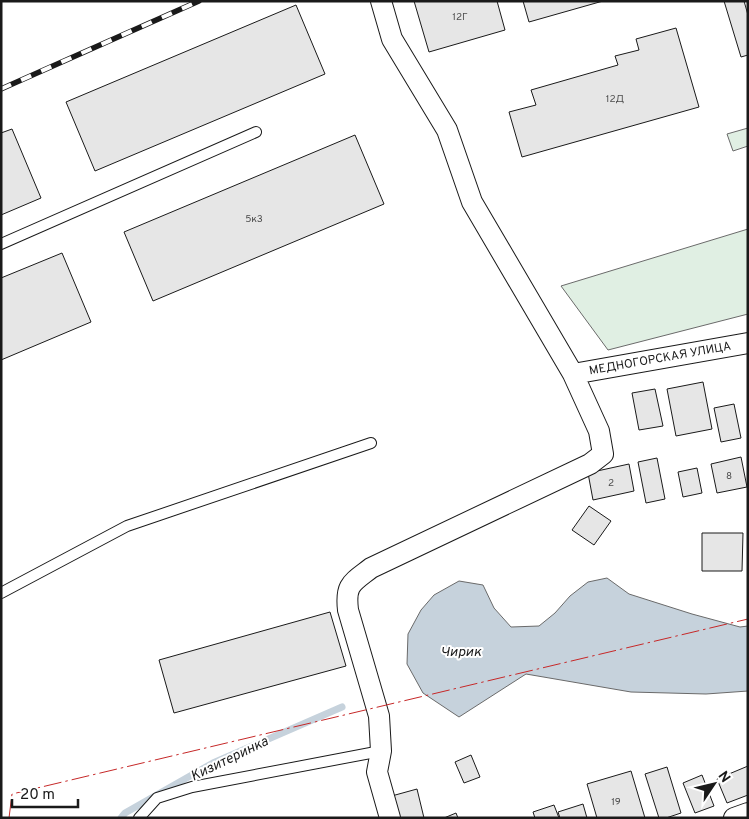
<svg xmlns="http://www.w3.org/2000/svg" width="749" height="819" viewBox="0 0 749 819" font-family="Overpass,sans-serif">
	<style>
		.green { fill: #e0efe3; stroke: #6a6a6a }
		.water { fill: #c6d2dc; stroke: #6a6a6a }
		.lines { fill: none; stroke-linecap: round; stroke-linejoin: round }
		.stream { stroke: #c6d2dc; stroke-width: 7 }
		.building { fill: #e6e6e6; stroke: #1a1a1a }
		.service-casing { stroke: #1a1a1a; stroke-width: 12 }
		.minor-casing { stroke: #1a1a1a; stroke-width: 22 }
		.service { stroke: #fff; stroke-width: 10 }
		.minor { stroke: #fff; stroke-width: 20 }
		.rail-casing { stroke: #1a1a1a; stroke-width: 5.5 }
		.rail { stroke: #fff; stroke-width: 4; stroke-dasharray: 11; stroke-linecap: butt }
		.power { stroke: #c62828; stroke-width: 1; stroke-dasharray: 18 4 2.5 4; stroke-linecap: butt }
		.labels { text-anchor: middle; stroke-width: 4; stroke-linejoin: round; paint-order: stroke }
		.number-label { font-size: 10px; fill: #4d4d4d }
		.street-label { font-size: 12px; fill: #1a1a1a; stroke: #fff }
		.water-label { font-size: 14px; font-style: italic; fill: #1a1a1a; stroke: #fff }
	</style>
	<rect width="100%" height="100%" fill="#fff"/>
	<path class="green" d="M748,128V146L733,151L727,134Z
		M748,229V314L608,350L561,286Z"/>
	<path class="water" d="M607,578L629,594L692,614L740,627L748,626V691L706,694L631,692L526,674L459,717L423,693L407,664L408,634L421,610L434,595L459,581L483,585L494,608L511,627L539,626L555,613L570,596L588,582Z"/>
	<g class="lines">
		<path class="stream" d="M121,818L125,813L213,763L342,707"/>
	</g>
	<path class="building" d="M414,1H497L505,30L429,52Z
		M523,1H603L529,22Z
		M724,1H744L748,15V55L741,57Z
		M296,5L325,74L95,171L66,102Z
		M676,28L699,107L522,157L509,112L536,105L531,90L618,65L615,56L639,50L636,39Z
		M12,129L41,198L1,215V133Z
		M355,135L384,204L153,301L124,232Z
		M62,253L91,322L1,360V278Z
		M703,382L712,429L676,436L667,389Z
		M655,389L663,426L639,430L632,393Z
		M734,404L741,438L721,442L714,408Z
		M741,457L747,487L717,493L711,464Z
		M657,458L665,499L646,503L638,462Z
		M629,464L634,491L593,500L588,473Z
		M697,468L702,493L683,497L678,472Z
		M589,506L611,521L594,545L572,530Z
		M702,533H743L742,571H702Z
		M330,612L346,666L174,713L159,660Z
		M471,755L480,777L464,783L455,762Z
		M748,766V795L727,803L717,779Z
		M667,767L681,813L666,818H659L645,774Z
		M631,771L645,818H597L587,784Z
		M702,775L714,806L695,813L683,783Z
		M417,789L424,818H394L388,797Z
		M583,804L587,818H560L558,812Z
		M554,805L559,818H535L533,812Z
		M456,813L458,818H444Z"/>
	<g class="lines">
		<g class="service-casing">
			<path id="service" d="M1,244L256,132
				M1,593L127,526L371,443
				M139,818L157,798L192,787L381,751"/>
		</g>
		<g class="minor-casing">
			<path id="minor" d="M381,1L392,39L447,130L472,202L573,374L599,431L603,454L590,464L371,568C352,583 345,584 348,610L379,716L381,751L377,772L390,818
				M573,374L748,343
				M734,818L748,813"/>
		</g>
		<use href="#service" class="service"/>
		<use href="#minor" class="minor"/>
		<g class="rail-casing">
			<path id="rail" d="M1,89L199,1"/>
		</g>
		<use href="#rail" class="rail"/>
		<path class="power" d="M9,818L12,794L748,619"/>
	</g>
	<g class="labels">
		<g class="number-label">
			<text x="460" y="20">12Г</text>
			<text x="615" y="102">12Д</text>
			<text x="254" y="222">5к3</text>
			<text x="729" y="479">8</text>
			<text x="611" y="486">2</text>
			<text x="616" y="805">19</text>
		</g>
		<g class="street-label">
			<text transform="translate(660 358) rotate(-10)" y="4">МЕДНОГОРСКАЯ УЛИЦА</text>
		</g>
		<g class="water-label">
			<text x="461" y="656">Чирик</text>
			<text transform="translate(229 758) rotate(-26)" y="5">Кизитеринка</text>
		</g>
	</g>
	<rect width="749" height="819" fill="none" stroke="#1a1a1a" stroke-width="5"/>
	<g transform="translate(714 784) rotate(55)" stroke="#ffffff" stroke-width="4" paint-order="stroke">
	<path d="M0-4L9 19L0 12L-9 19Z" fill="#1a1a1a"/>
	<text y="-8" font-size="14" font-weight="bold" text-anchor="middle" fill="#1a1a1a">N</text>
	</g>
	<path d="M12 799v8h66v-8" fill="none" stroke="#1a1a1a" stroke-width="2.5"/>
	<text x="20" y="799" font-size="15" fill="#1a1a1a" stroke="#ffffff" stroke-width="4" paint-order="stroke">20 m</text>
</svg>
